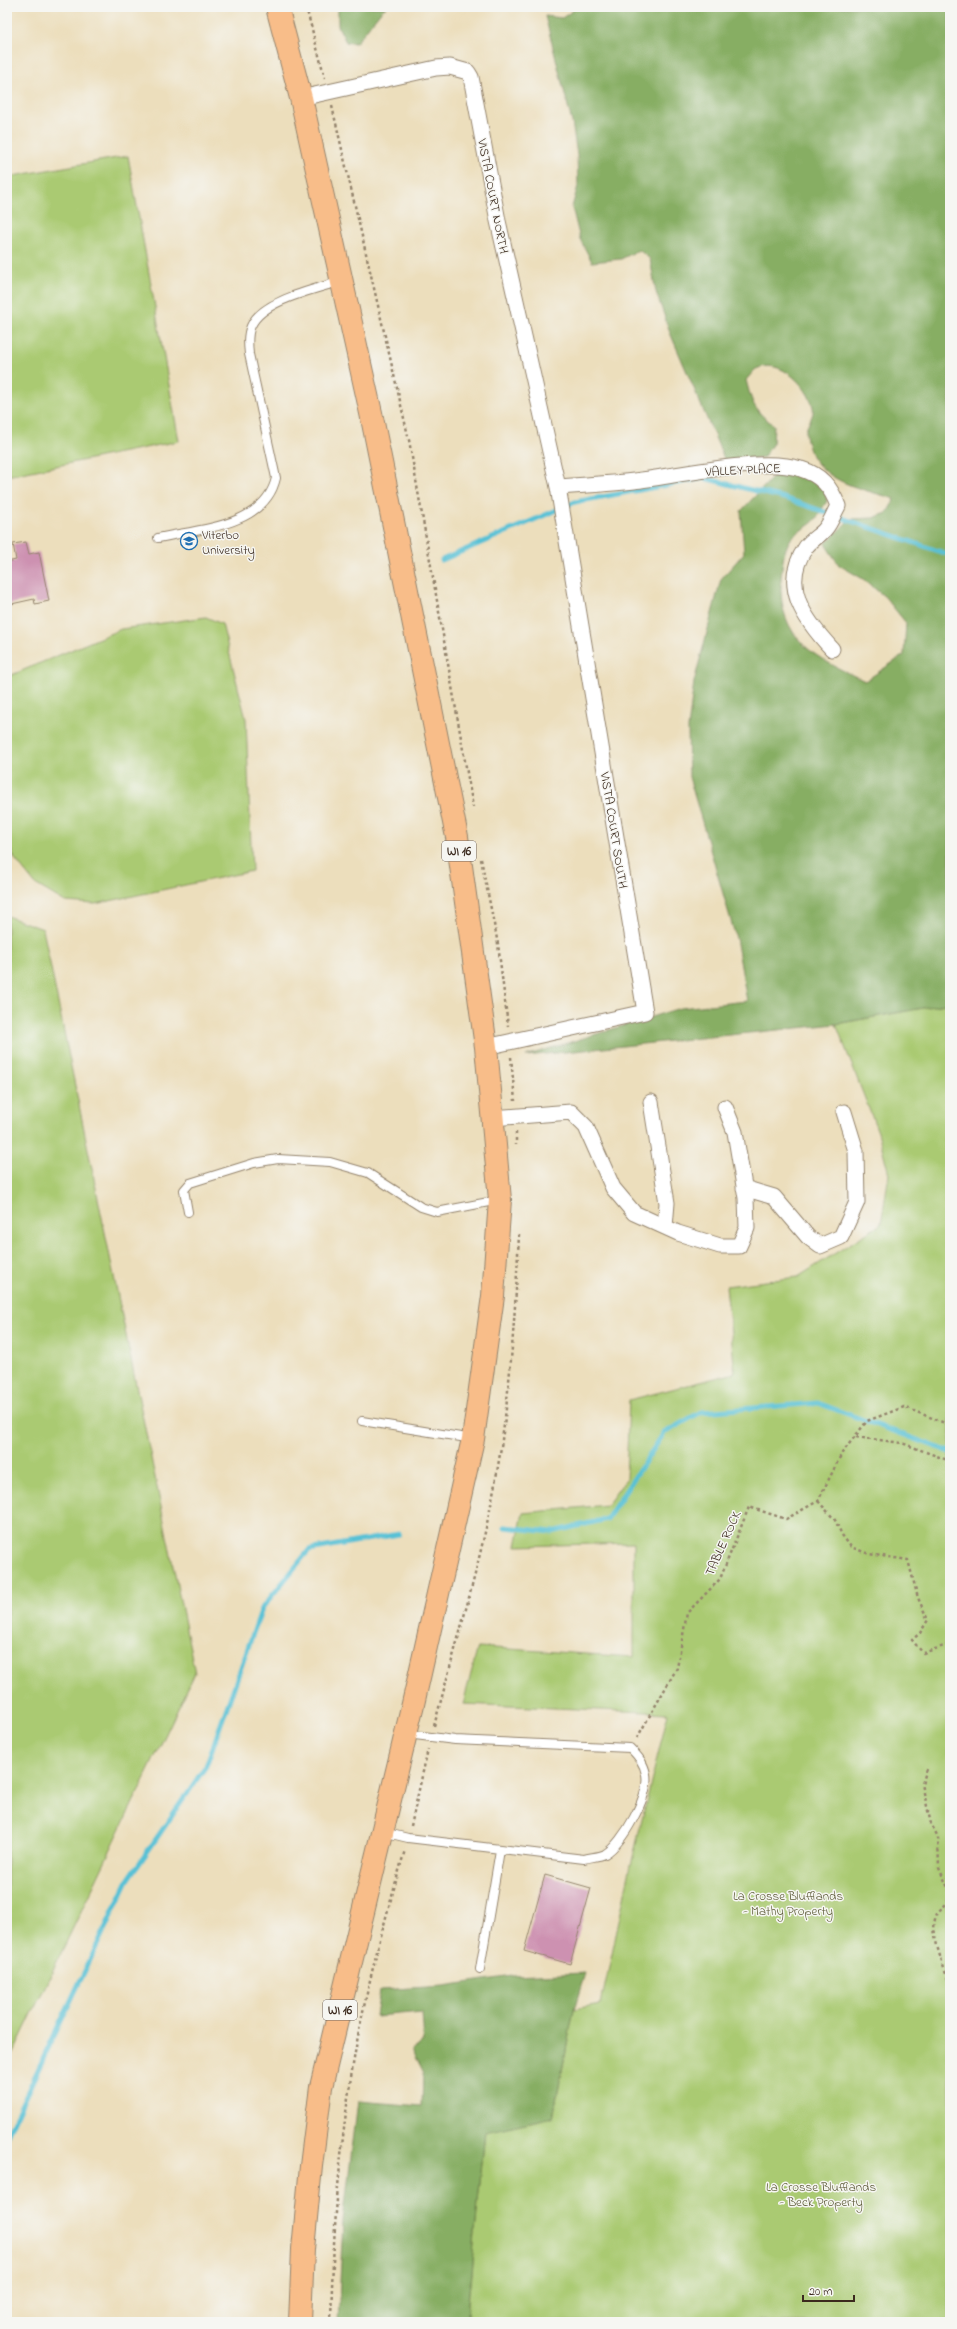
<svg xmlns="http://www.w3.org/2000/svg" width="957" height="2329" viewBox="0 0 957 2329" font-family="'Indie Flower',sans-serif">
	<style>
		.green { fill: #aaca72; stroke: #727a48 }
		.forest { fill: #87ae64; stroke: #616c41 }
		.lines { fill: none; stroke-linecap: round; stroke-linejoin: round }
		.stream { stroke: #58c1d5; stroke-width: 5 }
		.building { fill: #cd91b1 }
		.lane-casing { stroke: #94846d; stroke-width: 10 }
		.street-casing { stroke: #94846d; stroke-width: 17 }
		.primary-casing { stroke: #94846d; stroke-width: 24 }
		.path { stroke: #94846d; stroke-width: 2.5; stroke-dasharray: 3 3; stroke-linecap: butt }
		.lane { stroke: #fff; stroke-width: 8 }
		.street { stroke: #fff; stroke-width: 15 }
		.primary { stroke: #f8bd89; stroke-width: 22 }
		.labels { text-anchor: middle; stroke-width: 3; stroke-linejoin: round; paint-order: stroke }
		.shield { fill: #f6f6f2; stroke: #73675e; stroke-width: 1 }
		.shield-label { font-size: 12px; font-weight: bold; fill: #3b2a1e }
		.street-label { font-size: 13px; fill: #3b2a1e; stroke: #f6f6f2 }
		.poi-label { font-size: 13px; fill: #3b2a1e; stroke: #f6f6f2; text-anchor: start }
		.park-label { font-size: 13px; fill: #5c5a37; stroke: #f6f6f2 }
	</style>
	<rect width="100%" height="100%" fill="#f6f6f2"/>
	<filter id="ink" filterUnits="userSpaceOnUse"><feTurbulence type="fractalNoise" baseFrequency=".025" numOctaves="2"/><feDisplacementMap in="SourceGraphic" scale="8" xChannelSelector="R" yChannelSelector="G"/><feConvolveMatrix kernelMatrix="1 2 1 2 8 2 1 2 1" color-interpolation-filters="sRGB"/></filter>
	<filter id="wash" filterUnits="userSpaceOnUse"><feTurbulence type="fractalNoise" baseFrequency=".012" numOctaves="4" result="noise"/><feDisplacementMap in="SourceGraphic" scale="16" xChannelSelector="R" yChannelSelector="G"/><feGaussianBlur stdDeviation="0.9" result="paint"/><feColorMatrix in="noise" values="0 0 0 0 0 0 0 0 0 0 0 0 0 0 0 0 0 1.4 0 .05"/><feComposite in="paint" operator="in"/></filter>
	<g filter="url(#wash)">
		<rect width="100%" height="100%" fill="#ecdebc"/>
		<path class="green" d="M128,156L179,441L7,476V177Z
			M206,617L222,624L246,719L252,871L95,904L65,902L35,884L15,859L7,841V677L121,629Z
			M7,916L43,929L195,1673L7,2066Z
			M950,1003V2322H468V2303L485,2131L553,2117L574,2009L601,2004L631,1865L668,1713L463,1704L478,1647L634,1657V1543L516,1546L523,1513L607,1505L626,1479L629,1400L735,1373L726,1286L798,1277L881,1224L889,1174L878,1132L836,1024Z"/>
		<path class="forest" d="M342,7H387L382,10L356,43L346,42L338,26V10Z
			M578,7H950V1003L836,1024L526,1056L680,1008L747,1001L736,938L689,777L688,728L694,682L721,579L744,553L741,511L776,474L797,473L824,488L827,501C823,506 820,514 816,519C809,527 795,532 790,540C783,551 782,567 781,579C778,641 816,658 865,681L904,655L906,623L885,597L863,579L839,565L825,544L850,519L873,518L887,513L895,499C867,490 832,485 814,459C810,454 805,436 806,430C808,423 815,414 813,407C808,386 780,357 756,369C753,371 749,377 746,380C752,403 754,411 774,425L773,443L764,457L726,463L671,335L656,292L650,259L639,250L621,259L592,262L580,239L572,207L578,186L577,155L572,122L545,16L562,18Z
			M585,1973L574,2009L553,2117L485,2132L468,2303V2322H338L343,2221L358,2101L422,2106L423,2074L411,2050L424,2042L422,2012L376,2016L380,1990L443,1986L513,1976Z"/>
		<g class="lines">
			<path class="stream" d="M442,560L575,502L704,478L784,498L950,555
				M505,1527L552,1532L607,1519L664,1433L701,1412L818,1403L950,1452
				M7,2135L128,1880L206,1766L262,1608L309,1550L399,1534"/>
		</g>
		<g id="blocks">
			<path class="building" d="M26,542L29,554L39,552L49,601L35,604L34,599L7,605V562L16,560L13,544Z
				M545,1875L591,1888L570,1964L524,1951Z"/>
		</g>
	</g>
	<g filter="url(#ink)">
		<use href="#blocks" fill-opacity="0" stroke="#94846d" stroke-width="1"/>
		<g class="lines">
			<g class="lane-casing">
				<path id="lane" d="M158,538C198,529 265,527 276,478L249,354C248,345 247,335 251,326C262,300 317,289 341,281
					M188,1212L184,1190L190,1183L254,1163L278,1159L330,1162L368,1173L421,1207L437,1212L499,1200
					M362,1421L473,1439
					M383,1832L408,1838L584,1859C590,1857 599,1857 605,1854C623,1843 650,1795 646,1774C644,1763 638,1756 630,1748L455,1740L407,1734
					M480,1969L500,1850"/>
			</g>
			<g class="street-casing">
				<path id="street" d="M301,98L436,68L450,67L468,72L471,77L498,221L558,487L645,1012L486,1047
					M558,487C583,485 609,484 634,481C676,476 763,456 801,469C821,475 831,487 838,506C834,513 831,522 826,528C821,535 812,539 806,547C779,586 805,620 832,649
					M651,1102L667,1203L665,1227
					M492,1118L571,1112L586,1127L613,1188L634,1213L678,1233L720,1246H739L747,1228L746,1198L735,1132L725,1107
					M744,1188L774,1197L808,1237L820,1246L841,1237L857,1202L856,1151L844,1112"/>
			</g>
			<g class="primary-casing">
				<path id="primary" d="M277,7L301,98L371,413L457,837L486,1047L500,1200L493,1296L473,1439L413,1704L321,2087L311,2166L303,2249L300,2322"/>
			</g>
			<path class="path" d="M306,7L325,78
				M332,106L409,440L473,807
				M481,859L498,944L508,1026
				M511,1057L515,1101
				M516,1132V1145
				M856,1437L902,1443L950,1461
				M818,1501L835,1520L842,1535L851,1547L869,1554L908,1560L918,1598L928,1620L920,1633L912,1640L923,1653L950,1644
				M434,1726C456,1644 481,1562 496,1478C510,1398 515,1315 519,1234
				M637,1738L677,1668L687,1613L720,1579L749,1507L786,1519L818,1501L842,1453L867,1421L904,1407L950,1425
				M927,1769L922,1784L931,1824L938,1837L939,1868L950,1892
				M411,1826L428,1749
				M950,1893C947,1909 940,1906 936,1916C929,1933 945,1969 950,1986
				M331,2322C333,2230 340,2138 356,2047C368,1981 386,1915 405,1850"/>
			<use href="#lane" class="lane"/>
			<use href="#street" class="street"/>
			<use href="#primary" class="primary"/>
		</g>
	</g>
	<defs>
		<g id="university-ring" transform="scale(0.9)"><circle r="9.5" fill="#f6f6f2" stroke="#1f6fb2" stroke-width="1.5"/><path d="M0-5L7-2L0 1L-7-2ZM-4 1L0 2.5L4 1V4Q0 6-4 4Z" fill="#1f6fb2"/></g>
	</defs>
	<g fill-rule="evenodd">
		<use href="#university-ring" x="189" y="541"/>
	</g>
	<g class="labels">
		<g class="shield">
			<rect x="442" y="841" width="34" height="20" rx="3"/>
			<rect x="323" y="2000" width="34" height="20" rx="3"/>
		</g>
		<g class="shield-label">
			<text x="459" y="855">WI 16</text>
			<text x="340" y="2014">WI 16</text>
		</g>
		<g class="street-label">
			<text transform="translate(494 196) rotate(79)" y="5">VISTA COURT NORTH</text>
			<text transform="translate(743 469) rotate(-3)" y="5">VALLEY PLACE</text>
			<text transform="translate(615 830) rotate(81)" y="5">VISTA COURT SOUTH</text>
			<text transform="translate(722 1543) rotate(-66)" y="5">TABLE ROCK</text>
		</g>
		<g class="poi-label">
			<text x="202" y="539">Viterbo<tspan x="202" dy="15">University</tspan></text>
		</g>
		<g class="park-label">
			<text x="788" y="1900">La Crosse Blufflands<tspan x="788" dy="15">- Mathy Property</tspan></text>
			<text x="821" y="2191">La Crosse Blufflands<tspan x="821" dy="15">- Beck Property</tspan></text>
		</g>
	</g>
	<rect width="957" height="2329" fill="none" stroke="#f6f6f2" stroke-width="24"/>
	<path d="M803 2295v6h51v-6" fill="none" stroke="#3b2a1e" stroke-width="2"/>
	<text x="809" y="2295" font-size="12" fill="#3b2a1e" stroke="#f6f6f2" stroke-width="3" paint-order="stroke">20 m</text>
</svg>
